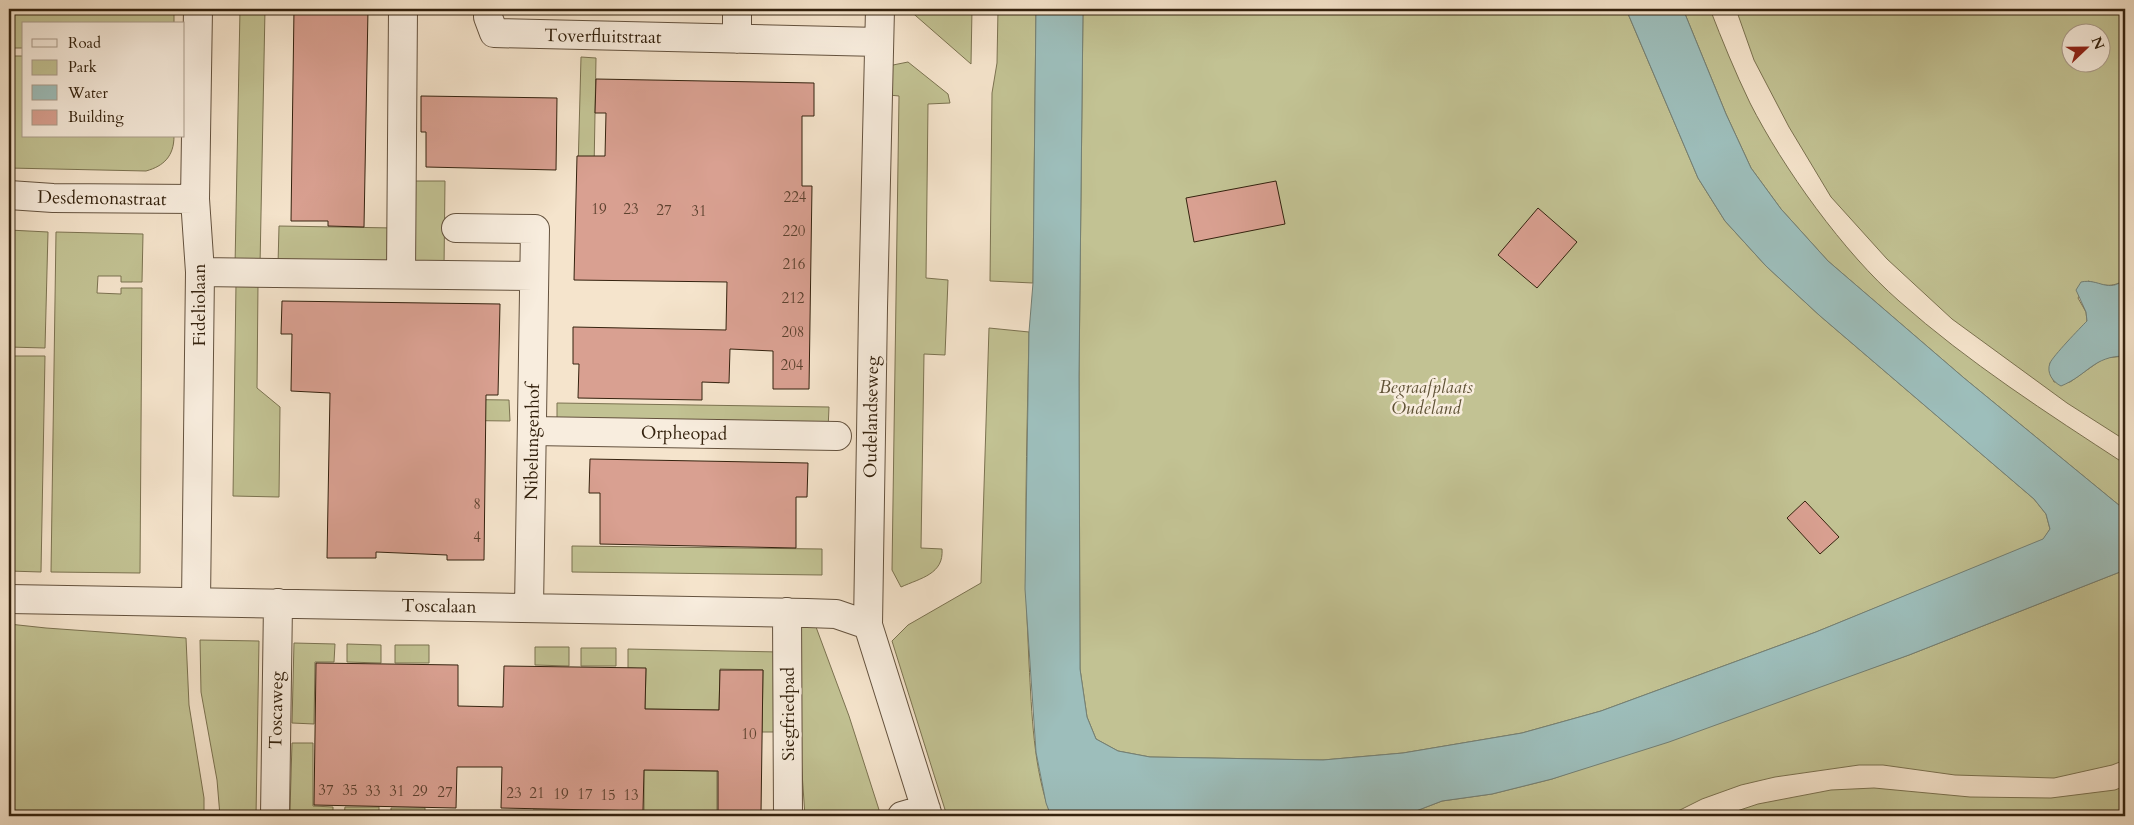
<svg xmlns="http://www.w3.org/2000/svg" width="2134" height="825" viewBox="0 0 2134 825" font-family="Cardo,serif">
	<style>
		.green { fill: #c2c293; stroke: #7b7250; fill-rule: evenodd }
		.water { fill: #9dbebb; stroke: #738076 }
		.building { fill: #d9a091; stroke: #34220e }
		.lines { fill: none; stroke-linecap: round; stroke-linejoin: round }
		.minor-casing { stroke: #64523e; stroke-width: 30 }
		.minor { stroke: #f8edde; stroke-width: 28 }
		.labels { text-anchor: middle; stroke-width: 5; stroke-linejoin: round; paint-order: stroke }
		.number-label { font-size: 15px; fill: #5d422f }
		.street-label { font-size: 18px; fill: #34220e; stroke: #f8edde }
		.park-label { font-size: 18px; font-style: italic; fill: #5f5236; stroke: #f8edde }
	</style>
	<rect width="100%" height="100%" fill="#f5e4cc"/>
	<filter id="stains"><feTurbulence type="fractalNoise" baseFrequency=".004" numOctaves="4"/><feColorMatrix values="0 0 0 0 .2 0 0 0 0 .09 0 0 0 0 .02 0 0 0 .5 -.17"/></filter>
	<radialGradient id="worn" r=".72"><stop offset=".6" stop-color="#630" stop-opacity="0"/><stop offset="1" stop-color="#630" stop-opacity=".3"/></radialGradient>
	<path class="green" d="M9,9H174V24H24V48H9Z
		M240,9H265L260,266H235Z
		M908,9H972L971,64Z
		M998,9H1036L1033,283L990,281L992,93L997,63Z
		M1083,9H1626L1698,178L1725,221L1766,266L1819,315L2034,499L2046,514L2050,529L2043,540L1816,632L1601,711L1522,733L1403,753L1323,760L1150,757L1118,751L1096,739L1087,717L1080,669L1079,376Z
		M1683,9H1710C1722,40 1735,72 1750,103C1783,168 1844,253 1899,301C1969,363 2047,413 2125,464V507L2120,506L1964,378L1828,261L1781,209L1751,168L1726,114Z
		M1736,9H2125V279C2113,289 2102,285 2088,281L2078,298L2086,312L2087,321L2050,363V372L2054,382H2070L2104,358L2125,356V440L2067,403L1952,319L1887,259L1831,197L1789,127L1754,60ZM2072,32H2102V62H2072Z
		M9,56H24V136H174C174,156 164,166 146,171L9,168Z
		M581,57L596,58L594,170H578Z
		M908,62L948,94L950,103L928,104L926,278L948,280L945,355L924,354L921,548L942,549C944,574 921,578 901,587L892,570L899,96L889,95V72L893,65Z
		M408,181H445L444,268L408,267Z
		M279,226L394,228L393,267L278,265Z
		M9,230L48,232L45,348L9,347Z
		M56,232L143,234L142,282H121V276H98L97,293L121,294V288H142L140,573L51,572Z
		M236,283L258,284L257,388L280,407L279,497L233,496Z
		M989,328L1029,332C1027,443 1023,553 1029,663C1032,714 1033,768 1051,816H947L892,641L908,625L981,583Z
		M14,356H45L41,572L9,571Z
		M425,399L509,400L510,421L424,420Z
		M557,403L829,407L828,430L557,426Z
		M572,546L822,549V575L572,572Z
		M2125,570V760L2112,765L2054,778L1955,775L1883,765H1859L1775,777L1741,785L1702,799L1668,816H1403L1442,801L1492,794L1552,779L1909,655Z
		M9,624L46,628L186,638L189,705L204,798V816H9Z
		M792,627H816L849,716L881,816H805Z
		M200,640L259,641L256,816H220L217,780L201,692Z
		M294,643L335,644L334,662H315L314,724L292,723Z
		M347,644L381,645V663L347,662Z
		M395,645H429V663H395Z
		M535,647H569V666L535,665Z
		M581,648H616V666H581Z
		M628,649L780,652V732H762L763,670L720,669L719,710L645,709L646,669L628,668Z
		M292,743H313V806L333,807V816L292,815L290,810Z
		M644,770L717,771V813H742V816H625V811H644Z
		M2125,786V816H1722L1758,804L1831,790L1874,788L1970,797L2051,798L2115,790Z
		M345,807H379V816H344Z
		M391,808H425V816H391Z
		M533,810H567V816H533Z
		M580,811H614V816H580Z"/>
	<path class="water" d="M1036,9H1083L1079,376L1080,669L1087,717L1096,739L1118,751L1150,757L1323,760L1403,753L1522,733L1601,711L1816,632L2043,539L2050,529L2046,514L2034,499L1819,315L1766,266L1725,221L1698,178L1626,9H1683L1726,114L1751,168L1781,209L1828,261L1964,378L2120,506L2125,507V570L1909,655L1669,742L1552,779L1492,794L1442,801L1403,816H1051L1046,803L1036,752L1025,589L1029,332L1033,283Z
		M2125,279V356C2093,356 2088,375 2061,386C2053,382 2046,373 2050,363C2053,356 2080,328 2087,321L2086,312L2076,290L2081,282C2099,278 2108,294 2125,279Z"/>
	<path class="building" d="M294,9H368L364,227L328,226V221H291Z
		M596,79L814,83V116H802V186H812L809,389H773V351L730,349L729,383L702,382V400L578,398L579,364H573V327L726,330L727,282L574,280L577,156H605L606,113H595Z
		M421,96L557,98L556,170L426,167V132H421Z
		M1276,181L1285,224L1194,242L1186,198Z
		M1538,208L1577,242L1537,288L1498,255Z
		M282,301L500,304L498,395H486L484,560H447V555L376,552V558H327L330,393L291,391L292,334H281Z
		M590,459L808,463L807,497H796V548L600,544V493H589Z
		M1805,501L1839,537L1820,554L1787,518Z
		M316,663L458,665V706L503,707L504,666L646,668L645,709L719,710L720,670H763L761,813L718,812V771L644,770L643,811L501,808L502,767H457L456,808L314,805Z"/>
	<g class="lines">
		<g class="minor-casing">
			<path id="minor" d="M488,9V17L494,33L879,42
				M880,9L873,308L868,625L928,816
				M737,39V9
				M9,195L53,198L195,199
				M456,228L535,229L529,608
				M200,272L534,276
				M401,274L403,9
				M532,431L837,436
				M9,599L807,613L836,614L868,625
				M196,602L200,272L195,199L198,9
				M787,612L788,816
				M275,816L278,603
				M902,816L926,809"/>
		</g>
		<use href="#minor" class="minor"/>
	</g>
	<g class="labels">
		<g class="number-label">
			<text x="795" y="202">224</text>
			<text x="599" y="214">19</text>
			<text x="631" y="214">23</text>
			<text x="664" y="215">27</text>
			<text x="699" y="216">31</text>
			<text x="794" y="236">220</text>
			<text x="794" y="269">216</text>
			<text x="793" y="303">212</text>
			<text x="793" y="337">208</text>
			<text x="792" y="370">204</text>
			<text x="477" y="509">8</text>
			<text x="477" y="542">4</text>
			<text x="749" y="739">10</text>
			<text x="326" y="795">37</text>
			<text x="350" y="795">35</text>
			<text x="373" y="796">33</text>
			<text x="397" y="796">31</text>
			<text x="420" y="796">29</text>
			<text x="445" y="797">27</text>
			<text x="514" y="798">23</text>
			<text x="537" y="798">21</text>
			<text x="561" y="799">19</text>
			<text x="585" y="799">17</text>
			<text x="608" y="800">15</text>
			<text x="631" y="800">13</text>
		</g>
		<g class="street-label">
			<text transform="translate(603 36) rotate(1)" y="6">Toverfluitstraat</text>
			<text transform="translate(102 198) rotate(1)" y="6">Desdemonastraat</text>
			<text transform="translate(199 305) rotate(-90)" y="6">Fideliolaan</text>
			<text transform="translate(871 417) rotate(-89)" y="6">Oudelandseweg</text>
			<text transform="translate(684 433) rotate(1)" y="6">Orpheopad</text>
			<text transform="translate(532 442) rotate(-89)" y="6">Nibelungenhof</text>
			<text transform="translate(439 606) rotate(1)" y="6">Toscalaan</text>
			<text transform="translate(276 710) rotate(-89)" y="6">Toscaweg</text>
			<text transform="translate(788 714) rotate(-90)" y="6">Siegfriedpad</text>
		</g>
		<g class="park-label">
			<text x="1426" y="393">Begraafplaats<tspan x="1426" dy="21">Oudeland</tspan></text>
		</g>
	</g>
	<rect width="2134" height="825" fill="none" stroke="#f5e4cc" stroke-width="30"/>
	<rect x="10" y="10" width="2114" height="805" fill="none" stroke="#34220e" stroke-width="2.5"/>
	<rect x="15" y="15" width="2104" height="795" fill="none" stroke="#34220e"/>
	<rect x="22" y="22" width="162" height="115" fill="#f8edde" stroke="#aa9c8b"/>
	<rect x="32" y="39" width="25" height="8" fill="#f8edde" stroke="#aa9c8b"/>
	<text x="68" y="48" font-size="15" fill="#34220e">Road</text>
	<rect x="32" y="60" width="25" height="15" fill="#c2c293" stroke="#aa9c8b"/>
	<text x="68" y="72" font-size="15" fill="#34220e">Park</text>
	<rect x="32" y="85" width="25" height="15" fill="#9dbebb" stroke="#aa9c8b"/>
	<text x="68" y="98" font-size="15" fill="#34220e">Water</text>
	<rect x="32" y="110" width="25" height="15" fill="#d9a091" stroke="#aa9c8b"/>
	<text x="68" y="122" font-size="15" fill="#34220e">Building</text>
	<g transform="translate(2086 48) rotate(68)"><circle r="24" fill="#f8edde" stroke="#aa9c8b"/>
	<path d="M0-4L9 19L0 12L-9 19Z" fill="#8f2418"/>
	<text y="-8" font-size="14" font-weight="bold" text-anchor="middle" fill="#34220e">N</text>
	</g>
	<rect width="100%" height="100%" filter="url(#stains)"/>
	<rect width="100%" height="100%" fill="url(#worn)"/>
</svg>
